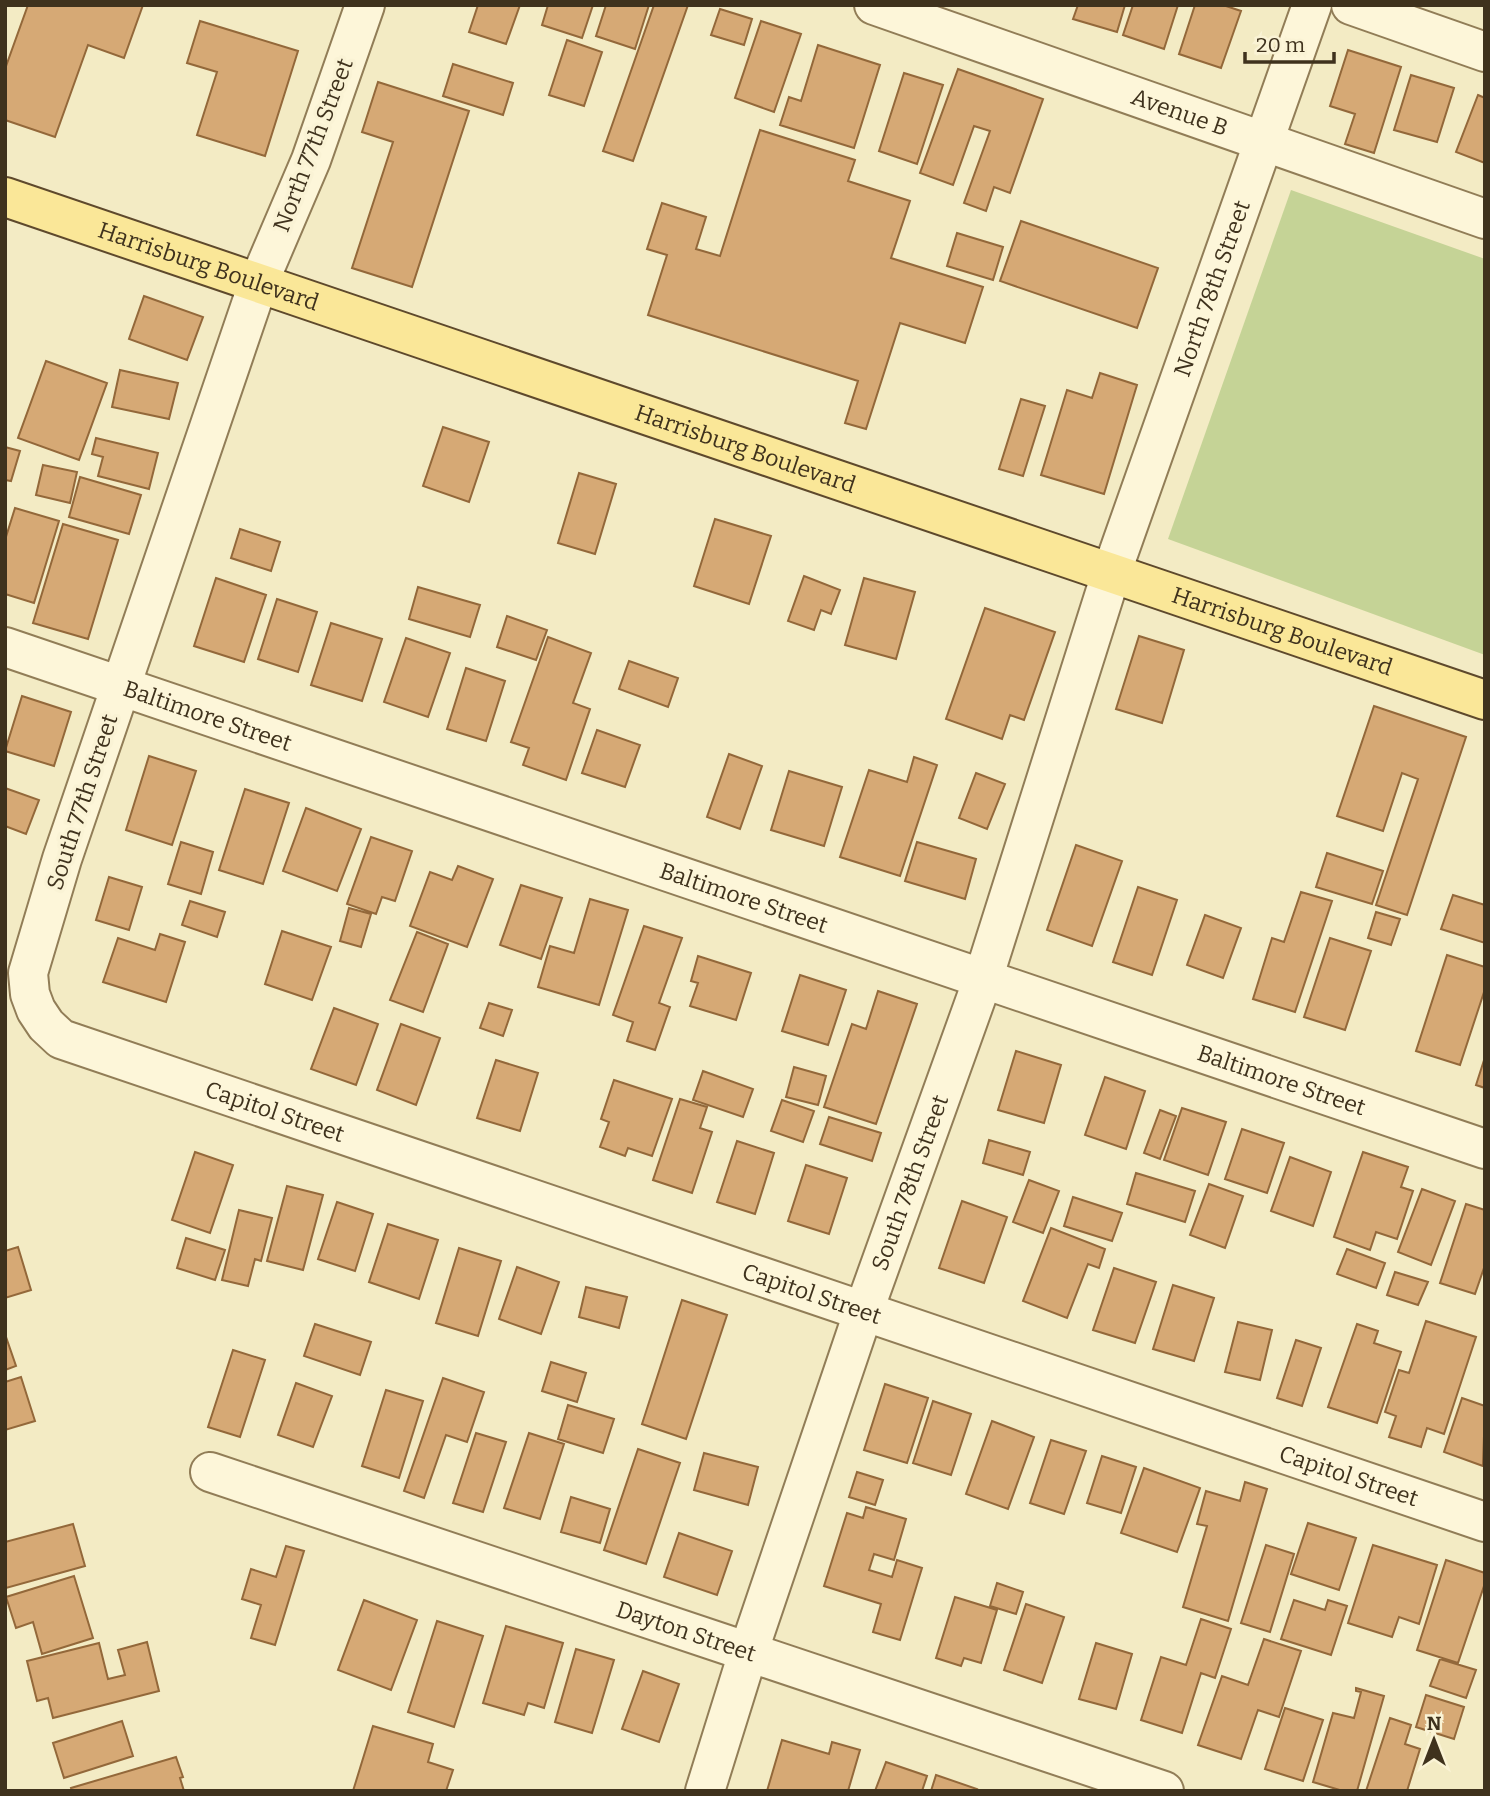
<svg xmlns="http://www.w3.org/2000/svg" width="1490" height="1796" viewBox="0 0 1490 1796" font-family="Bitter,serif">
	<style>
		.green { fill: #c5d396 }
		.building { fill: #d6a975; stroke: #93683a; stroke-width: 2 }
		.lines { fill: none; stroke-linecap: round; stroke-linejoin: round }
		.minor-casing { stroke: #917d57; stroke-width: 42 }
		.major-casing { stroke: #5e492c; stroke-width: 42 }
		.minor { stroke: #fdf6d9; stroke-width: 38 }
		.major { stroke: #fae798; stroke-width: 38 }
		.labels { text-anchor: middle; stroke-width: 7; stroke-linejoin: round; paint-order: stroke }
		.street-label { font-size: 23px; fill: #3f321d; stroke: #faf3d5 }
	</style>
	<rect width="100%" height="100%" fill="#f3ebc4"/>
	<path class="green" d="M1291,190L1485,259V655L1168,539Z"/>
	<path class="building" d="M28,5H143L124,58L88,45L55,137L5,120V69Z
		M478,5H520L506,44L469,32Z
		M548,5H593L582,38L542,25Z
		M606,5H649L635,49L596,36Z
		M654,5H688L633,161L603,151Z
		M1078,5H1125L1117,32L1073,19Z
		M1133,5H1178L1164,49L1123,35Z
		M1195,5H1223L1241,11L1221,68L1179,54Z
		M720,9L752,19L744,45L711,35Z
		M200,21L298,51L265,156L197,135L217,72L187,63Z
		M761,21L801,34L774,112L735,98Z
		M567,40L602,52L584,106L549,95Z
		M818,45L880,65L854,148L780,125L789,97L801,101Z
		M1348,50L1401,67L1374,153L1345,144L1355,114L1330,106Z
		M453,64L513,83L503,115L443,96Z
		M958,69L1043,99L1010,193L994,187L986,211L964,203L990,131L974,126L953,185L920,173Z
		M904,73L943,85L917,164L879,151Z
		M1411,75L1454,88L1437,142L1394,130Z
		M378,82L469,111L412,287L352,268L393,142L362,132Z
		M1478,95L1485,98V163L1456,152Z
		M760,130L855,160L848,181L910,201L891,258L983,287L965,343L900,323L866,429L845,423L858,381L648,315L667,255L647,249L662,203L706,217L696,249L720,256Z
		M1021,221L1158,268L1137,328L1000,281Z
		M957,233L1003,247L993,280L947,266Z
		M144,296L203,317L187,360L129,339Z
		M46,361L107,383L79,460L18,438Z
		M120,370L178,383L169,419L112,407Z
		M1100,373L1137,385L1104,494L1041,475L1067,390L1092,398Z
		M1021,399L1045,406L1023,476L999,469Z
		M443,427L489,442L469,502L423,486Z
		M96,438L158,453L149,489L98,476L103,457L92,454Z
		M5,447L20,451L11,481L5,480Z
		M43,465L77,472L70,503L36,495Z
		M579,473L616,484L595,554L558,543Z
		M80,477L141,495L129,534L69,517Z
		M15,508L59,521L34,603L5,594V540Z
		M715,519L771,536L749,604L694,586Z
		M63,524L118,540L88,639L33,623Z
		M240,529L280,542L271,571L231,558Z
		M804,576L840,590L831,614L821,610L814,630L788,621Z
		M216,578L266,595L244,662L194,646Z
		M864,578L915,592L896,659L845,645Z
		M418,587L480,605L470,637L409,619Z
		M277,599L317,612L298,672L258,659Z
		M985,608L1055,632L1024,720L1010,715L1002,739L946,719Z
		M507,616L547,630L536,660L497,647Z
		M331,623L382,639L362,701L311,685Z
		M1139,636L1184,650L1162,723L1116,709Z
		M548,637L591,653L573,703L590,709L566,780L523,765L529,748L511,742Z
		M406,638L450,653L428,717L384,702Z
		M629,661L678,678L668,707L619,689Z
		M466,668L505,681L486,741L447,729Z
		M22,696L71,712L54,766L5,751Z
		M1374,706L1466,737L1407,915L1376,905L1418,779L1402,773L1383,831L1337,816Z
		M597,730L640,745L625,787L582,773Z
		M729,754L762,766L740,829L707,817Z
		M149,756L196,771L172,845L126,830Z
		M914,757L937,765L900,876L840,857L869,770L907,782Z
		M789,771L842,787L824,846L771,830Z
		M976,773L1005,784L987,829L959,818Z
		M5,788L39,800L26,834L5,826Z
		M245,789L289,803L263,884L219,870Z
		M306,808L361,829L337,891L283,871Z
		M371,837L412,851L395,901L382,897L376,914L347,904Z
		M181,842L213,852L201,894L168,884Z
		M917,842L976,859L965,899L905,881Z
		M1076,845L1122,861L1092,946L1047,930Z
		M1327,853L1383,871L1372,904L1316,887Z
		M458,866L493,879L467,947L410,926L430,872L452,880Z
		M109,877L142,887L129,930L96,920Z
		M521,885L562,898L541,959L500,945Z
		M1138,887L1177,900L1152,975L1113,962Z
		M1301,892L1332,901L1295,1012L1253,999L1272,938L1284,942Z
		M1453,895L1485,905V943L1441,929Z
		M590,899L628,910L599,1005L538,987L550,946L574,953Z
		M190,901L225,912L217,937L182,925Z
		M349,908L371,914L361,947L340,941Z
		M1376,912L1400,919L1391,945L1368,938Z
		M1205,915L1241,928L1223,978L1187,965Z
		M644,926L682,938L659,1003L670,1007L655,1050L627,1041L633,1022L613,1015Z
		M282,931L331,947L312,1000L265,984Z
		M417,932L448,944L423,1012L390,1000Z
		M160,934L185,942L166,1002L103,982L118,938L155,950Z
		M1330,938L1371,951L1345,1030L1304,1017Z
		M1447,955L1485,967V989L1460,1065L1416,1051Z
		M698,956L751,973L736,1020L690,1006L698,983L691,981Z
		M800,975L846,990L828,1045L782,1031Z
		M878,991L917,1004L876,1124L824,1107L852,1024L866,1029Z
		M489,1003L512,1010L503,1036L480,1028Z
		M334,1008L378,1024L356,1085L311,1069Z
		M401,1024L440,1038L416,1105L377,1090Z
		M1016,1051L1061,1065L1044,1123L998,1110Z
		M1485,1057V1088L1476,1085Z
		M496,1060L538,1073L520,1131L477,1118Z
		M794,1067L826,1076L818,1105L786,1097Z
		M703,1071L753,1089L743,1117L693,1100Z
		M1105,1077L1145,1091L1126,1149L1085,1135Z
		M614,1080L672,1099L652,1156L628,1148L625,1156L600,1147L609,1122L601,1119Z
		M680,1099L707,1107L700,1128L712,1132L692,1193L653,1180Z
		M782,1100L814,1111L803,1142L771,1131Z
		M1182,1108L1226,1122L1208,1175L1164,1160Z
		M1160,1110L1176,1116L1160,1159L1144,1153Z
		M829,1117L881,1133L872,1161L820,1144Z
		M1242,1129L1284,1143L1267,1193L1225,1179Z
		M989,1140L1030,1152L1023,1175L983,1163Z
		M737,1141L774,1153L755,1214L717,1202Z
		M195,1152L233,1165L210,1233L172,1220Z
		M1363,1152L1408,1167L1401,1187L1413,1191L1397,1239L1376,1232L1370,1250L1334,1237Z
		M1290,1157L1331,1172L1313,1226L1271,1211Z
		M806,1165L847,1178L829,1234L788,1221Z
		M1136,1173L1195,1191L1185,1222L1127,1204Z
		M1029,1180L1059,1191L1043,1233L1013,1222Z
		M1209,1184L1243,1196L1225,1248L1190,1235Z
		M287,1186L323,1195L303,1270L267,1261Z
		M1422,1189L1455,1201L1431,1265L1398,1252Z
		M1073,1197L1122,1213L1112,1241L1064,1226Z
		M962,1201L1007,1217L984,1283L939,1268Z
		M337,1202L373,1214L355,1271L318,1259Z
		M1466,1204L1485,1210V1265L1475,1294L1440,1283Z
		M239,1210L272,1218L261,1261L255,1259L248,1286L222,1280Z
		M388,1224L438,1240L419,1299L369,1282Z
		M1051,1228L1105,1249L1099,1268L1088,1264L1067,1318L1023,1301Z
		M186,1238L225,1250L215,1280L177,1268Z
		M18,1247L31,1290L5,1298V1251Z
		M459,1248L501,1261L478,1336L436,1323Z
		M1347,1249L1385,1263L1376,1288L1337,1274Z
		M517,1267L559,1282L541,1334L499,1319Z
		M1114,1268L1156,1282L1135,1343L1093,1330Z
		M1395,1272L1428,1282L1418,1305L1387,1295Z
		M1173,1285L1214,1298L1194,1361L1153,1349Z
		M586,1287L627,1297L619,1328L579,1317Z
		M682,1300L727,1315L686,1439L642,1424Z
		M1426,1321L1476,1337L1444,1434L1427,1428L1421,1447L1389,1437L1396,1416L1385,1412L1399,1370L1409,1373Z
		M1238,1322L1272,1330L1260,1380L1225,1372Z
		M315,1324L371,1342L360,1375L304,1356Z
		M1357,1324L1378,1331L1374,1343L1401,1352L1377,1423L1328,1407Z
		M5,1334L16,1366L5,1370Z
		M1296,1340L1321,1348L1302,1406L1277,1398Z
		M233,1350L265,1360L240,1437L208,1427Z
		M551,1362L586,1373L577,1402L542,1391Z
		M21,1377L35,1421L5,1430V1382Z
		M443,1378L484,1392L467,1442L446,1435L424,1498L404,1491Z
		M296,1383L332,1396L313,1447L278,1435Z
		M885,1384L928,1398L907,1463L864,1450Z
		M386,1390L423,1401L399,1478L362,1466Z
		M1462,1398L1485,1406L1483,1466L1444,1452Z
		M933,1401L971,1414L951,1475L913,1463Z
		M568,1405L614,1419L603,1453L558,1439Z
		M992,1421L1034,1437L1008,1509L966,1494Z
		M476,1433L506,1442L483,1512L453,1503Z
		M529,1433L564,1444L540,1519L504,1508Z
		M1051,1440L1086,1451L1064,1514L1030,1503Z
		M638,1449L680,1463L646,1564L604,1550Z
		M704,1453L758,1467L748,1505L694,1490Z
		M1102,1456L1136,1467L1121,1513L1087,1503Z
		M1144,1468L1200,1488L1177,1552L1121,1533Z
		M857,1472L883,1480L875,1505L849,1497Z
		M1245,1482L1267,1489L1228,1621L1183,1607L1207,1526L1197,1524L1206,1491L1240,1501Z
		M571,1497L610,1509L600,1543L561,1532Z
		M866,1507L906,1519L894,1560L874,1554L869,1570L892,1577L897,1560L922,1568L900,1640L873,1632L881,1604L824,1586L847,1513L863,1518Z
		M1308,1523L1356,1538L1339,1590L1291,1574Z
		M73,1524L85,1566L6,1588L5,1542Z
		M679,1533L732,1551L717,1595L664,1577Z
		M1266,1545L1294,1554L1270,1632L1241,1623Z
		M1373,1545L1437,1565L1419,1624L1399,1617L1392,1637L1348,1623Z
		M286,1546L304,1551L275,1645L251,1638L261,1605L242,1599L251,1569L276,1577Z
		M1446,1560L1485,1573V1583L1458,1663L1417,1650Z
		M74,1576L93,1638L42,1654L33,1622L16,1628L6,1597Z
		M997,1583L1023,1592L1016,1614L990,1606Z
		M955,1597L997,1610L981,1663L964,1658L961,1666L936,1658Z
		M364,1600L417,1620L391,1690L338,1670Z
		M1294,1600L1325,1610L1328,1600L1347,1606L1331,1655L1281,1639Z
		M1026,1604L1064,1617L1042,1683L1004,1670Z
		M1201,1619L1231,1629L1215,1678L1201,1673L1182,1733L1141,1720L1161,1657L1186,1665Z
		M437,1621L483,1636L454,1727L408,1712Z
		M506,1626L563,1643L544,1708L528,1703L524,1715L483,1703Z
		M1264,1639L1301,1651L1279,1717L1258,1710L1241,1759L1198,1745L1222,1676L1248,1685Z
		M147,1642L159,1691L53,1718L48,1698L37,1701L27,1661L99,1643L108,1679L125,1675L118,1650Z
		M1096,1643L1132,1654L1116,1709L1079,1699Z
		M576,1649L614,1660L592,1733L555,1722Z
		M1440,1659L1476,1670L1466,1698L1430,1686Z
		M643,1671L679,1684L659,1742L622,1729Z
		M1356,1688L1384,1696L1357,1791H1343L1313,1782L1333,1713L1354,1718L1361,1692L1356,1691Z
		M1426,1695L1464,1707L1454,1739L1416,1727Z
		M1285,1708L1323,1720L1303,1781L1265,1769Z
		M1390,1718L1411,1725L1405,1744L1420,1749L1407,1791H1366Z
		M122,1721L133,1756L64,1778L53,1743Z
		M373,1726L433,1744L428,1762L453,1770L446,1791H353Z
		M782,1740L829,1754L832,1742L860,1750L848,1791H767Z
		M176,1757L183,1777L180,1778L184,1791H72L71,1788Z
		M886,1762L927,1776L922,1791H875Z
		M936,1775L977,1789L976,1791H931Z"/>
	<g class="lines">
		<g class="minor-casing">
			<g id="minor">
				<path id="s1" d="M365,5L311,160L258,284L62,859L28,973L30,994L36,1010L46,1025L61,1039L1485,1522"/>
				<path id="s2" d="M874,5L1485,219"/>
				<path d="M1351,5L1485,52"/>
				<path id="s3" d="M5,647L1485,1149"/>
				<path id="s4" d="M210,1472L1164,1791"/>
				<path id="s5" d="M705,1791L748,1653L863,1313L983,979L1111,574L1312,5"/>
			</g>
		</g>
		<g class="major-casing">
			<g id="major">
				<path id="s6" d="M5,197L1485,700"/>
			</g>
		</g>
		<use href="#minor" class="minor"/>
		<use href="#major" class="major"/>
	</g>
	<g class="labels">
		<g class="street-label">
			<text dy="8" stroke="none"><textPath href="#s2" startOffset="324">Avenue B</textPath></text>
			<text transform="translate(313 145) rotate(-69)" y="8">North 77th Street</text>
			<text dy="8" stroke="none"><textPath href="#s6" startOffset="215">Harrisburg Boulevard</textPath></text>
			<text dy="8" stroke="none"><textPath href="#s5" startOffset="1586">North 78th Street</textPath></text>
			<text dy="8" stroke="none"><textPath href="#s6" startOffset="782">Harrisburg Boulevard</textPath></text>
			<text dy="8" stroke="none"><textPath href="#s6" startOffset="1349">Harrisburg Boulevard</textPath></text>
			<text dy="8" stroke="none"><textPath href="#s3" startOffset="214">Baltimore Street</textPath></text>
			<text transform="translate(82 802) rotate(-72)" y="8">South 77th Street</text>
			<text dy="8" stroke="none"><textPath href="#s3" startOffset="780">Baltimore Street</textPath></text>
			<text dy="8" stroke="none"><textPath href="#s3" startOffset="1348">Baltimore Street</textPath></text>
			<text dy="8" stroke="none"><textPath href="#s1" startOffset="1328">Capitol Street</textPath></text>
			<text dy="8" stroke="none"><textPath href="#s5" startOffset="642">South 78th Street</textPath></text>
			<text dy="8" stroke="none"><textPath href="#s1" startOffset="1895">Capitol Street</textPath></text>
			<text dy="8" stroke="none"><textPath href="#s1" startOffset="2462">Capitol Street</textPath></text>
			<text dy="8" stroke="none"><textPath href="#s4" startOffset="502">Dayton Street</textPath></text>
		</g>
	</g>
	<rect width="1490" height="1796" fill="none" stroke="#3f321d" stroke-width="14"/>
	<g transform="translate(1434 1740)" stroke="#faf3d5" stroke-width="5" paint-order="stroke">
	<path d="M0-5L12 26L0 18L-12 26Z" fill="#3f321d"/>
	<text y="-10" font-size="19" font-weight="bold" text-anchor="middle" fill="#3f321d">N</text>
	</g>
	<path d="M1245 52v10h89v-10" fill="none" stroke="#3f321d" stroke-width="3.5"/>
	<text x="1256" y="52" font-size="21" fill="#3f321d" stroke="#faf3d5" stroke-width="5" paint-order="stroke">20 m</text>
</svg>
